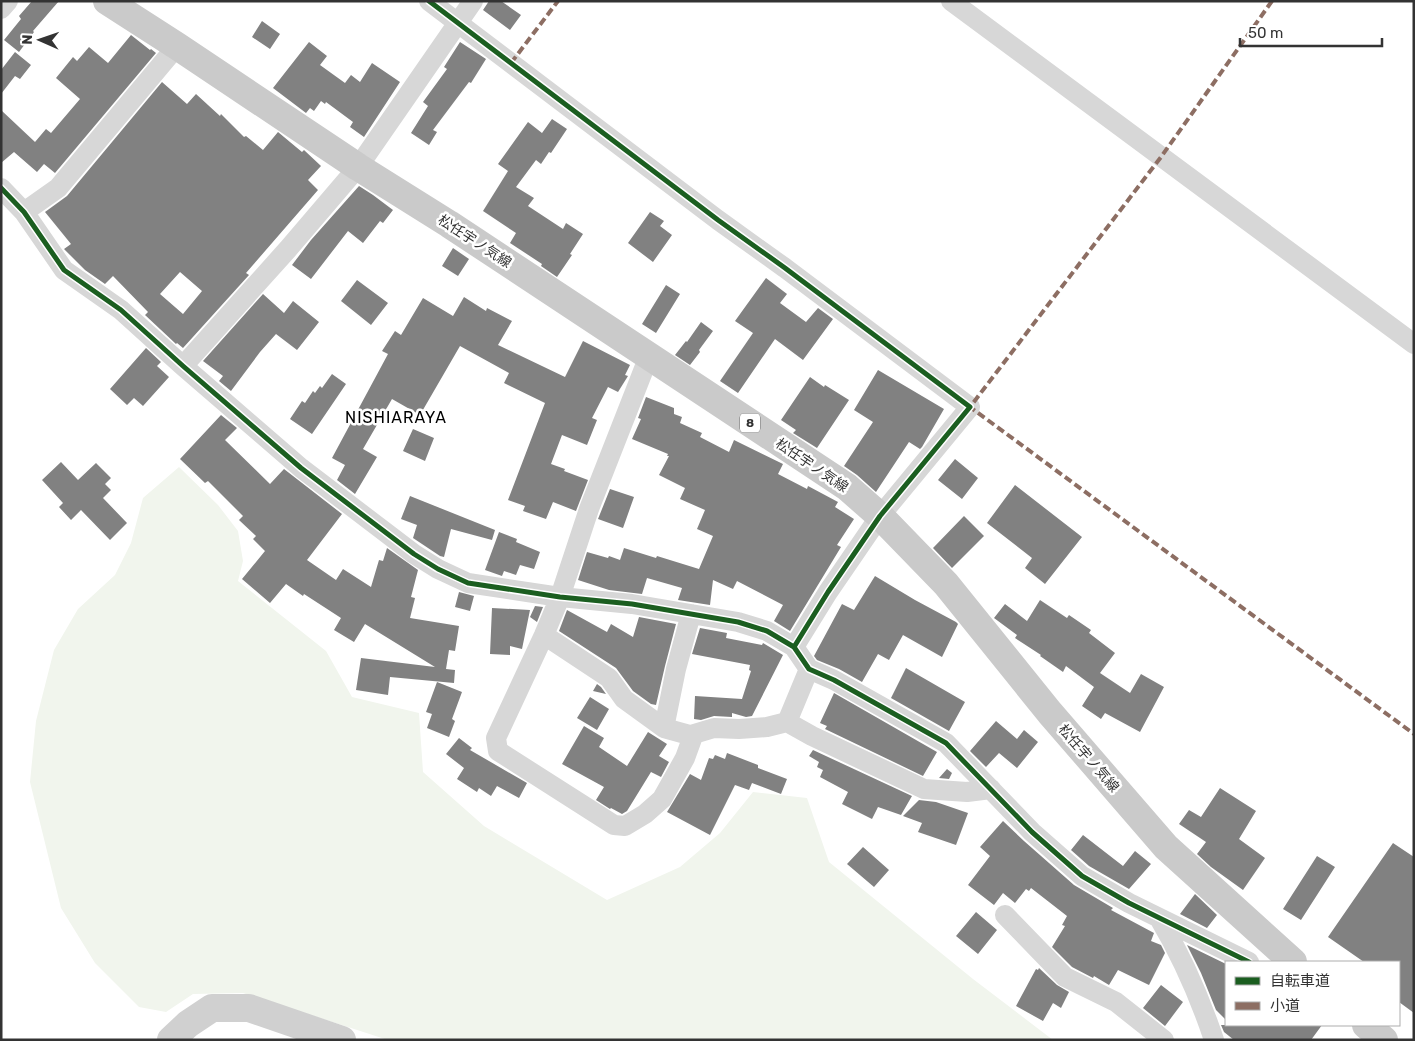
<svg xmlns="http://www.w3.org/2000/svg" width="1415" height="1041" viewBox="0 0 1415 1041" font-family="Rubik,'Noto Sans JP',sans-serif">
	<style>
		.green { fill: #f1f5ed }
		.building { fill: #818181; fill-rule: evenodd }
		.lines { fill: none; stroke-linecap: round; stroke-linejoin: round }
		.street { stroke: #d7d7d7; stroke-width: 20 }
		.secondary { stroke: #d0d0d0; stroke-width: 28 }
		.primary { stroke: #cacaca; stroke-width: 28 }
		.quiet { stroke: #8d6e63; stroke-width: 4; stroke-dasharray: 8 4; stroke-linecap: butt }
		.cycleway-casing { stroke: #fff; stroke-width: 8 }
		.cycleway { stroke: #1b5e20; stroke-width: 5 }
		.labels { text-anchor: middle; stroke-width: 5; stroke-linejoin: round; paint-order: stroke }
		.shield { fill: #fff; stroke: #707070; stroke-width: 1 }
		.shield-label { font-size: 12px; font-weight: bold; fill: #333 }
		.street-label { font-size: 14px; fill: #333; stroke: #fff }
		.quarter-label { font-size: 16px; letter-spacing: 1px; fill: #000; stroke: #fff }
	</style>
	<rect width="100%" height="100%" fill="#fff"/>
	<path class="green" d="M179,467L218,505L238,531L243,561L238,581L326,651L352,697L419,713L423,772L484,826L607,900L680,867L720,833L753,792L807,798L829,862L973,979L1053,1040H388L243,993L193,994L166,1012L139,1007L95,963L61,908L30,782L36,721L54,650L78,609L115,575L131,543L143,498Z"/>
	<path class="building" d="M32,1H59L33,31L34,32L19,52L4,40L21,19L19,16Z
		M489,1H501L521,15L510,30L483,10Z
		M262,21L280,34L270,49L252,37Z
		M131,35L150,50L151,49L156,53L55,173L44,164L37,172L14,152L1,163V110L35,142L46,129L51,133L80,99L56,78L73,57L77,61L89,47L108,63Z
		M309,42L327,56L320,65L345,83L351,75L360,82L372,63L400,82L364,137L350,127L353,122L326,102L325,104L321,101L314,111L310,108L306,113L273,88Z
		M460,42L486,59L471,83L469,82L433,130L437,132L429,145L411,133L428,106L423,102L447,69L444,67Z
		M15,52L31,65L20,79L15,76L1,94V70Z
		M162,82L187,104L196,94L220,116L221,114L244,137L246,136L263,150L278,132L302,152L304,150L321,166L308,180L318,190L246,273L249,275L183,348L177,343L176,344L145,315L148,312L113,276L105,284L85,270L64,249L71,244L45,212L67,196ZM180,272L202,291L183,314L160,294Z
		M552,119L567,129L551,153L549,152L541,164L536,160L516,187L534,198L528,206L563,229L566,223L583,234L570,254L572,255L557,277L541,266L542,264L510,243L516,233L483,211L508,171L498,164L528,122L542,133Z
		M359,186L373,195L393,210L383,223L380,221L363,243L348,231L311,279L292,265L311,240Z
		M650,212L664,221L660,226L672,235L653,262L628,243Z
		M453,248L469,259L458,276L442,266Z
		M766,278L787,294L780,303L806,322L818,308L833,319L803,360L775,339L738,393L720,381L753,333L735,321Z
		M357,280L388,303L371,325L341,301Z
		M666,285L680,294L656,333L642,324Z
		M263,294L284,313L293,301L319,322L297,350L276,334L260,352L231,391L219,381L223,376L203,361Z
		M464,297L486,311L487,308L512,321L498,345L565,377L583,341L630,365L625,375L628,376L618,392L608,387L592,418L597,420L587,445L562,435L551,464L565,469L564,471L588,480L576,511L553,502L546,519L523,511L525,506L508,500L545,403L504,383L509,373L460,346L420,415L392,399L363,449L377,457L355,494L337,480L345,465L332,458L388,354L382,351L395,331L401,335L423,298L453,316Z
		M701,322L713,331L699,350L700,352L690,365L675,355L686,341L687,342Z
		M146,348L161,362L157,366L169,377L143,406L134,398L127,405L110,389Z
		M878,370L944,409L922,447L920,449L909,442L876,492L857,475L844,466L873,422L854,410Z
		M332,374L346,384L312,434L290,419L302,401L305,403L313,391L315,393L320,386L322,388Z
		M810,377L824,387L825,385L849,400L817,448L793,433L796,430L781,420Z
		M646,397L674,408V414L682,417L680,423L702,433L700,437L729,452L734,440L783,464L778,474L807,489L808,486L838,502L835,507L854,519L837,545L841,547L790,631L774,621L783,605L737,581L733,589L713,580L710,605L678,600L682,588L647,578L642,594L609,590L578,580L587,552L608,558L609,556L620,560L624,548L656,558L657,556L699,569L713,536L697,529L705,510L680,499L685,488L659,475L669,456H667L668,454L632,439L641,419L638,418Z
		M221,415L237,428L225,440L270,484L284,469L342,514L307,560L336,580L343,569L371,587L379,560L383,561L387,548L418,570L411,597L415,598L410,618L459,626L455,651L449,650L446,669L455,670L454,683L390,677L388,695L356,690L361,658L435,667L365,624L354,642L334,630L341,618L304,594L303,596L286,584L270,603L242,579L265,551L253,539L256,536L239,520L243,516L208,481L205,483L180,459Z
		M413,429L434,438L425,461L403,451Z
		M955,459L978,478L962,499L938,480Z
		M61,462L78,480L96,463L111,478L105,484L111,490L103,498L127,523L110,540L81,510L71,520L59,507L63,503L42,480Z
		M1015,485L1082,537L1045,584L1025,568L1032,558L987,523Z
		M610,489L634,497L623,528L598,519Z
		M410,496L495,530L492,540L451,529L444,557L440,556L413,538L417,525L401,519Z
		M964,516L984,536L952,568L933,548Z
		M499,532L517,539L516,542L540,552L534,569L520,565L516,575L504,571L502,576L485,570Z
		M875,576L915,600L956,622L958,624L942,657L903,635L889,660L878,654L862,682L839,669L817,660L814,656L842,604L854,610Z
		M459,592L474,596L470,611L455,607Z
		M1040,600L1067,618L1069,615L1091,630L1089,633L1115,653L1100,673L1130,693L1141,674L1164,687L1140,732L1105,713L1101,719L1082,706L1094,687L1066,666L1063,672L1040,656L1041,655L1015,638L1017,635L994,618L1005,604L1027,621Z
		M535,606L543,607L537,622L530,617Z
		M492,608L530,610L522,649L510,646V655L490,654Z
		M567,610L607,632L611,624L633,637L639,617L676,624L665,666L656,705L651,704L633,691L616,668L559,631Z
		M700,628L727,633L726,638L762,645L763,643L783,655L752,716L746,717L732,713V717L714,716L701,720L694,719L695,696L742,699L751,671L749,670L750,665L692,654Z
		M906,668L965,702L949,731L891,698Z
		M437,682L462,692L452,719L455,721L449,737L427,728L432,714L426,712Z
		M597,684L601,687L606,694L593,691Z
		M834,693L937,752L923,776L825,729L827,726L820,723Z
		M590,697L609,709L597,730L577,718Z
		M996,721L1017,739L1024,730L1038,742L1017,768L999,753L986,767L970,751Z
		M584,726L604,738L599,747L627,766L648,732L667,744L659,756L669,762L661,777L651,772L627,811L622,814L611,808L610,809L596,800L604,787L562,764Z
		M459,738L472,748L470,750L527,783L519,798L497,786L491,796L479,788L477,792L457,779L464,768L446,754Z
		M813,750L912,796L901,815L878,807L872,819L842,804L848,792L820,777L823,770L817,767L819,762L809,756Z
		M727,753L758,765V768L787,779L781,794L752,783L749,790L735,785L710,835L667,812L690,774L701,780L709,758L713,759L715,755L725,759Z
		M947,769L952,773L949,779L939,778Z
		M1220,788L1256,811L1239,839L1265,858L1243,890L1211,867L1197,854L1206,842L1179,824L1189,810L1201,817Z
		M919,800L936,802L968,813L956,845L918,832L922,823L903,816Z
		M1003,821L1024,841L1074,885L1113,908L1111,910L1154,933L1151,941L1161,945L1165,953L1149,985L1118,970L1109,985L1094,976L1093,978L1072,967L1052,947L1065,926L1062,925L1067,916L1031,888L1029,891L1026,889L1015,903L1003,893L994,905L968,885L990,856L980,847Z
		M1083,835L1123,866L1135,851L1151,864L1129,889L1089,866L1071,850Z
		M1393,843L1414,857V1013L1399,1002V962H1364L1328,937Z
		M863,847L889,870L874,887L847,864Z
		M1317,856L1335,867L1301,920L1283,909Z
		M1195,894L1217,915L1207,928L1180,914Z
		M976,912L997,930L978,954L956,936Z
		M1187,945L1226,964V1020L1216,1010L1201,973Z
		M1039,968L1057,985L1069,992L1061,1008L1053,1003L1043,1021L1016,1006L1036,969L1038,970Z
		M1161,985L1183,1002L1165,1026L1143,1008Z
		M1221,1025H1322L1311,1040H1234L1224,1032Z"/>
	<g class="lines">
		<path class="street" d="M429,1L718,220L785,268L970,407L880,516L828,592L794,647
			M951,1L1414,344
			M1,9L8,1
			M1,188L24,212L64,270L121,310L183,366L301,468L414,554L438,569L468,583L560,597L632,604L738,622L767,631L794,647L809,669L834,680L946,743L1032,832L1082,876L1129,903L1249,962
			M24,212L58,188L177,46
			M649,356L589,509L560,597L544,635L496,738L498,751L614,825L625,826L645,814L662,799L685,758L693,736L664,728L676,669L691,614
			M183,366L288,249L358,167L473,1
			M544,635L609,678L624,699L664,728
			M787,722L812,736L924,789L967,792L991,789
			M693,736L694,734L714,728L739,729L767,727L787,722L809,669
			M1005,915L1065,977L1116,1002L1164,1040
			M1159,918C1182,957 1200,998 1214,1040"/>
		<path class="secondary" d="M171,1040L188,1024L212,1008H249L342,1040"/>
		<path class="primary" d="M107,1L177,46L358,167L449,224L847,487L880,516L946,584L1050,713L1166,847L1293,962
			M1366,1025L1384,1040"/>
		<path class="quiet" d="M1272,1L1161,157L970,407L1414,734
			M511,63L558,1"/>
		<g class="cycleway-casing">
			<path id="cycleway" d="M429,1L718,220L785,268L970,407L880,516L828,592L794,647
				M1,188L24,212L64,270L121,310L183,366L301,468L414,554L438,569L468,583L560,597L632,604L738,622L767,631L794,647L809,669L834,680L946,743L1032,832L1082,876L1129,903L1249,962"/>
		</g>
		<use href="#cycleway" class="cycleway"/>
	</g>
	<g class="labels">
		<rect class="shield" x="740" y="413.5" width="20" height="19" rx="4"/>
		<g class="shield-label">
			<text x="750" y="427">8</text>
		</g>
		<g class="street-label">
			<text transform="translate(475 241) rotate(33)" y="5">松任宇ノ気線</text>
			<text transform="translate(812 465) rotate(34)" y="5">松任宇ノ気線</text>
			<text transform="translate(1089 758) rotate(49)" y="5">松任宇ノ気線</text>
		</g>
		<g class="quarter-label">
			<text x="396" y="423">NISHIARAYA</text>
		</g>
	</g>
	<rect width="1415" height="1041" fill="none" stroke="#333333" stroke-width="5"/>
	<rect x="1225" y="961" width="175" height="65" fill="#ffffff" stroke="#adadad"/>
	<rect x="1235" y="977" width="25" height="8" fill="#1b5e20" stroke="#adadad"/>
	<text x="1270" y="986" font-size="15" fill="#333333">自転車道</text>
	<rect x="1235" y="1002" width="25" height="8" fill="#8d6e63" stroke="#adadad"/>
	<text x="1270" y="1011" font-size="15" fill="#333333">小道</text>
	<g transform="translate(40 40) rotate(272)" stroke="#ffffff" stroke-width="4" paint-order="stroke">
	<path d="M0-4L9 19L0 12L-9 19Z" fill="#333333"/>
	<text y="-8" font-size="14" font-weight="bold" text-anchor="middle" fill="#333333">N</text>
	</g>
	<path d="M1240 38v8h142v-8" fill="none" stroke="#333333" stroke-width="2.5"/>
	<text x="1248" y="38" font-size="15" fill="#333333" stroke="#ffffff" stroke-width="4" paint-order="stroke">50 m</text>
</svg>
